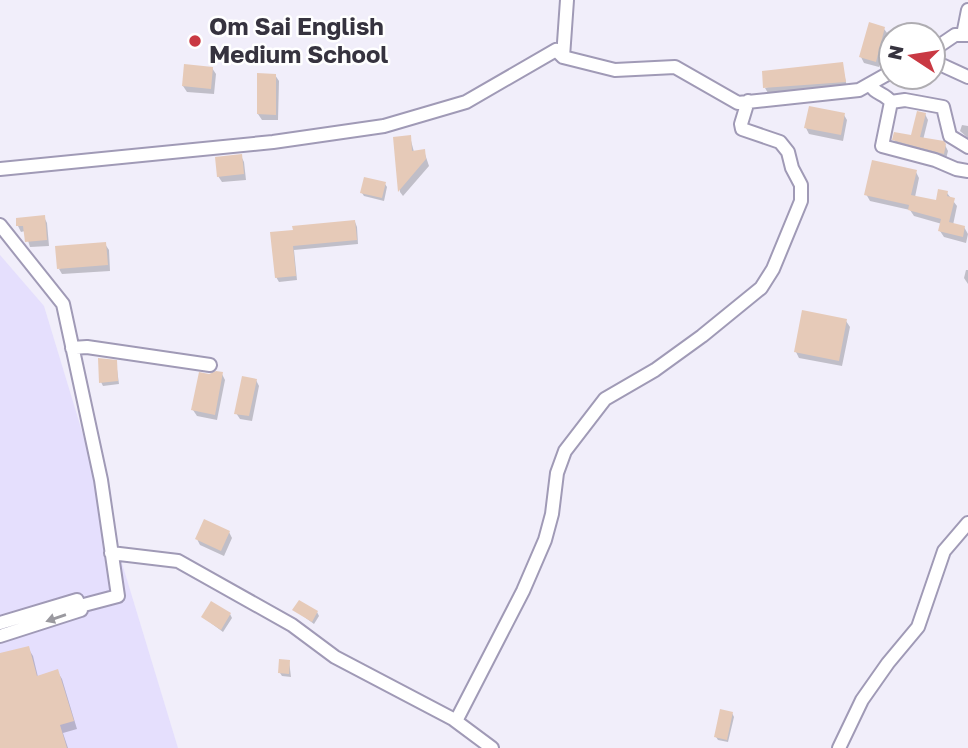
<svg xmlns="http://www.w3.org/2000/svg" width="968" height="748" viewBox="0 0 968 748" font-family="'Golos Text',sans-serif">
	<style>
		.built { fill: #e5dffd }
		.shadow { fill: #0003 }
		.building { fill: #e6cab8 }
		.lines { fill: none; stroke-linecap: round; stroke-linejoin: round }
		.street-casing { stroke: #a09ab6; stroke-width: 16 }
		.street { stroke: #fff; stroke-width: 12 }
		.oneway { fill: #9a999f }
		.poi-dot { fill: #c93943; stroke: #fff; stroke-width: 2.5 }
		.labels { text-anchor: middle; stroke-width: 5; stroke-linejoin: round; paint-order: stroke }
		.poi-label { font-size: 24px; font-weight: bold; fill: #36333f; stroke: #fff; text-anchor: start }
	</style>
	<rect width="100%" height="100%" fill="#f1eefa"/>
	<path class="built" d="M0,255L44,306L178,748H0Z"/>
	<path class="shadow" d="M884,29L888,34L879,67L864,63L861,57Z
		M842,64L847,87L768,93L765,88Z
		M212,68L216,74L214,94L187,92L183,86Z
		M275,75L279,81L278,120H262L258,114Z
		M925,114L928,120L923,140L945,145L948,151L946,159L897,145L894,139L913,137Z
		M844,115L847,120L843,141L809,134L806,128Z
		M962,125L968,126V138L960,131Z
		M410,137L414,152L424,151L429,166L403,196L400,192L395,139Z
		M241,156L244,162L246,180L222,182L218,176Z
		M916,172L919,178L915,197L937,202L947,193L957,206L953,225L964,227L968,234L966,243L944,237L940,231L942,224L914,216L910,210L870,201L866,194Z
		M385,184L387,187L384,201L364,196L362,193Z
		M44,217L47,223L49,246L30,247L25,231L21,232L18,226Z
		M355,222L357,227L358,244L294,250L297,280L279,282L276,277L272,234Z
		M105,244L109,250L110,271L62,274L59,269Z
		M966,270H968V284L964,278Z
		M846,321L850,327L842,366L799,358L796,352Z
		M116,362L119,384L103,386L101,382Z
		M200,374H222L225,380L217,420L197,416L193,410Z
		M256,380L259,386L252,421L240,419L236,413Z
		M229,532L232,538L224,556L200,545L197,539Z
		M295,610L317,612L319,616L314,624Z
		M230,614L232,618L223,632L203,617Z
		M28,648L33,656L38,677L57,671L62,679L77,729L63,733L68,748H0V655Z
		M289,661L291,677L282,676L280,673Z
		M732,713L734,717L728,742L718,740L716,737Z"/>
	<path class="building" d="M869,22L885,27L876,62L859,57Z
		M843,62L846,82L763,88L762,71Z
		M184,64L213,67L211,89L182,86Z
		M257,73L276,74V115L257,114Z
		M809,106L845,113L841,135L804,128Z
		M917,111L926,113L920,137L944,141L946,144L944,154L892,140L894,132L911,135Z
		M411,135L412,151L425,149L426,159L398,192L393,137Z
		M242,154L244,174L217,177L215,157Z
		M872,160L917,170L911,195L936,200L938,189L948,191L947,196L955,198L949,222L965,226L963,237L938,231L941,219L908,210L909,205L864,195Z
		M364,177L386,182L382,198L360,193Z
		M45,215L47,240L25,242L23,226H16V218Z
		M355,220L357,240L293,246L296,276L275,278L270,232L293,230L292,226Z
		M106,242L108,265L57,269L55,246Z
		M802,310L847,319L839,361L794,352Z
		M98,358L117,360L118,381L99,383Z
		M216,371L223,372L215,415L191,410L199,372L209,374Z
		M242,376L257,379L249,416L234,414Z
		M204,519L230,531L221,551L195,539Z
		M299,600L318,611L312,622L292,610Z
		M211,601L231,613L221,630L201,617Z
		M29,646L37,676L58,669L74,721L60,725L67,748H0V653Z
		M279,659L290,660L289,674L278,673Z
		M720,709L733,712L727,740L714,737Z"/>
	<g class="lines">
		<g class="street-casing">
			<path id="street" d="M963,35L968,10
				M933,50L955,35H968
				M563,57L567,0
				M933,61L968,77
				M870,84C874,94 885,93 891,102L882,146L935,160L956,169L968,171
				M891,102L905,100L943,107L950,136L968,147
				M0,169L273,142L384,126L466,102L556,50L563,57L615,70L675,67L738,103L859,90L891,72
				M0,225L63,304L101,480L118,596L80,606
				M72,348L87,347L210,365
				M111,553L178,561L292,625L335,657L453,719L492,748
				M0,623L77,600L81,610L0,636
				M456,721L523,591L545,540L552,514L557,473L565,451L605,399L655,370L702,336L761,288L773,269L801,201V185L792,168L788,152L780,142L742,129L741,124L748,101
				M839,748L862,700L888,663L918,627L944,551L968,523"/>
		</g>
		<use href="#street" class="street"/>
	</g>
	<defs><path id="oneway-solid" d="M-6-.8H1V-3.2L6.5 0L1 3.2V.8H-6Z" transform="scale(1.75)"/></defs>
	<use class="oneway" href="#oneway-solid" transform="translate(56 618) rotate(161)"/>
	<circle class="poi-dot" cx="195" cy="41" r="7"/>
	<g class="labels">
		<g class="poi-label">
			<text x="209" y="35">Om Sai English<tspan x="209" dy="28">Medium School</tspan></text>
		</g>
	</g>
	<g transform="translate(912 56) rotate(282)"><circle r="33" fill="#ffffff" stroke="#afadb2" stroke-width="2"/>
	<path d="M0-5L12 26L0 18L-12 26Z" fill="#c93943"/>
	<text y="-10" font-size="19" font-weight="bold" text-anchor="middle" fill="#36333f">N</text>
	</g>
</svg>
